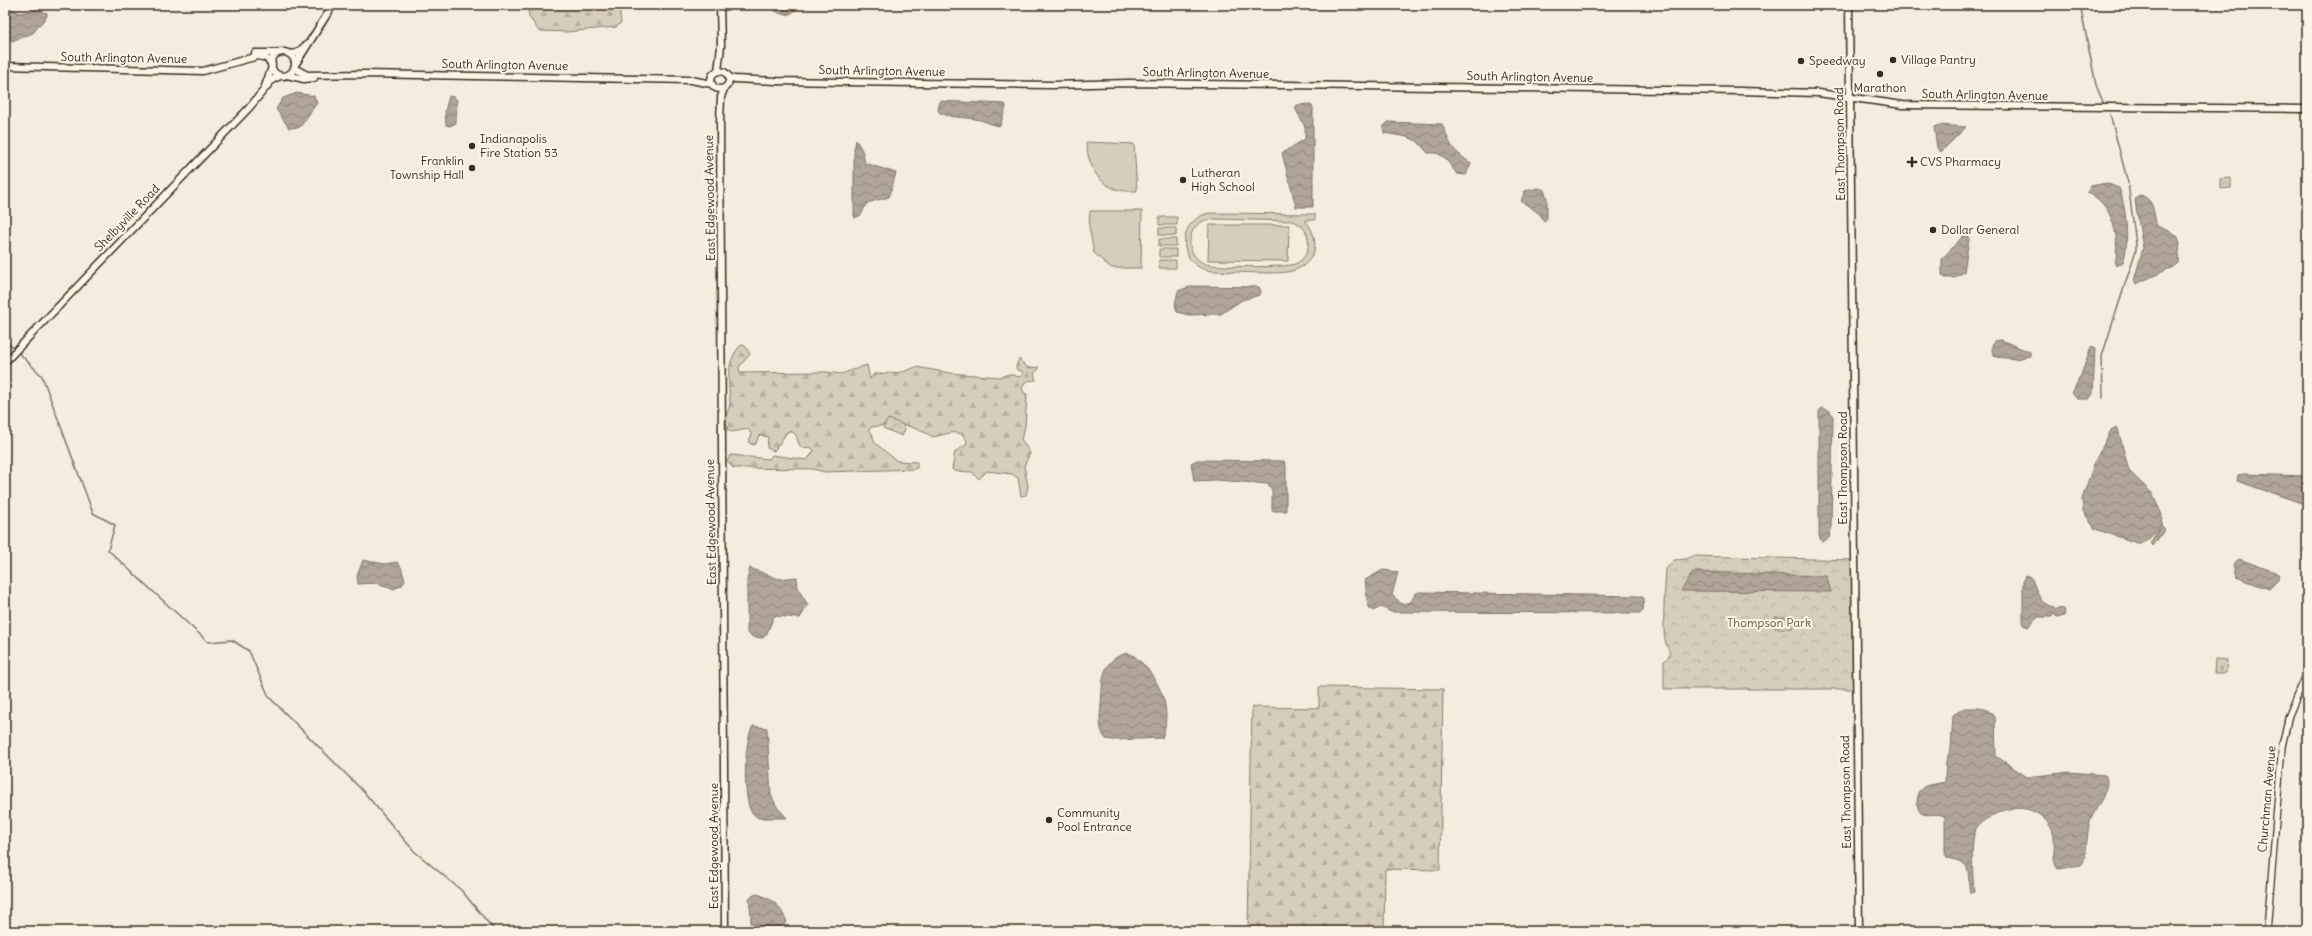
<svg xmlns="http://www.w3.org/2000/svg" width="2312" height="936" viewBox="0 0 2312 936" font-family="Delius,sans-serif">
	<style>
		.forest { fill: url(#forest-firs); stroke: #887c6e }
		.cemetery { fill: url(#cemetery-stones); stroke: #887c6e }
		.park { fill: url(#park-crowns); stroke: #887c6e }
		.pitch { fill: #d6cdbd; stroke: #887c6e; fill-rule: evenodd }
		.water { fill: url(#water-waves); stroke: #817466 }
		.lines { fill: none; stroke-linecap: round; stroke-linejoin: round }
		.stream { stroke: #817466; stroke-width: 1.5 }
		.tertiary-casing { stroke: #3b2a1e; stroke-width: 8 }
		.secondary-casing { stroke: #3b2a1e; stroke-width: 9 }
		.tertiary { stroke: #fcf5e5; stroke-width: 5.5 }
		.secondary { stroke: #fcf5e5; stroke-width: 6 }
		.poi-dot { fill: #3b2a1e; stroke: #fcf5e5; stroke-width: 1.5 }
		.labels { text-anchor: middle; stroke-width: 4; stroke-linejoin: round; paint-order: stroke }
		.street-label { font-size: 12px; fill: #3b2a1e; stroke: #fcf5e5 }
		.poi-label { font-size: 12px; fill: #3b2a1e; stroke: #fcf5e5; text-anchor: start }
		.park-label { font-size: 12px; fill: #625346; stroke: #fcf5e5 }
	</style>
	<defs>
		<pattern id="forest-firs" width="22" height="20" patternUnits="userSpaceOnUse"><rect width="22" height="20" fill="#d6cdbd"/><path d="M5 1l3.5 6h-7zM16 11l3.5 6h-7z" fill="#b9b0a2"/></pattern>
		<pattern id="cemetery-stones" width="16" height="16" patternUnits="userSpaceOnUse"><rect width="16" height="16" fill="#d6cdbd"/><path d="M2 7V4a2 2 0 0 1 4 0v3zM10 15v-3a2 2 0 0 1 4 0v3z" fill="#b9b0a2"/></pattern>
		<pattern id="park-crowns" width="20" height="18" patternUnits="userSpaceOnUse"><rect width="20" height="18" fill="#d6cdbd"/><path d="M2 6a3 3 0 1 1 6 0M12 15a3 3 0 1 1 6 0" fill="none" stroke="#b9b0a2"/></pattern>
		<pattern id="water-waves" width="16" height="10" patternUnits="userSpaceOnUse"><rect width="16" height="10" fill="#b0a596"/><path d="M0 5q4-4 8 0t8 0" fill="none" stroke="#90877a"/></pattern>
	</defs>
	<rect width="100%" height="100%" fill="#f4eddd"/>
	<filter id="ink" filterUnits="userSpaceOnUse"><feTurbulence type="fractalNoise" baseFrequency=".025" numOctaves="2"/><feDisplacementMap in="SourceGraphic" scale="8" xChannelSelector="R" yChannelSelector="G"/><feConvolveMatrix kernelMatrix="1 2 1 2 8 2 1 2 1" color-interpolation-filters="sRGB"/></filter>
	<g filter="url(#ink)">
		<path class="forest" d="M528,5H619L621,23L616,27L567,32L539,31L529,17Z
			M741,345L745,346L750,354L739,367L740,373L827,372L841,374L867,365L870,379L874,374L903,372L916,367L950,373L1000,377L1009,374L1019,377L1023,375L1022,371L1017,370L1016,366L1019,359L1028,368L1039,367V369L1034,373L1036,380L1026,381L1022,388L1024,393L1027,394L1025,427L1021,439L1030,453L1024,466L1028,486L1026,495L1021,496L1018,478L1012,474L987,471L979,479L972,472L954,471L952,469L955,452L966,445L967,442C962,426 945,435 933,437C926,432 906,424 897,424C890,424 880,426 871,427L869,430L872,433L875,443L897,461L917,462V468L914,469L825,472L813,469L733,468L727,461L731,455L769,459L772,455L807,460L814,451L811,447L802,448C795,442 800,432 788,431L774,451L767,448L768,437L760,435L758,437L756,444L753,445L748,442L752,435L748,429L732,432L728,430C722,413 731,411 730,400C728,381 726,360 741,345Z
			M1319,687L1443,689L1440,870L1385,869L1384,931H1248L1252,707L1319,708Z"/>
		<path class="cemetery" d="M2215,659L2227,660L2226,673H2214Z"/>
		<path class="park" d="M2231,178V188L2220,189V179Z
			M888,419L902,424L905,429L902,436L883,428Z
			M1692,556L1854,560L1855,689H1664V661C1675,654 1666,648 1665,640C1662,623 1665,588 1666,569L1674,560L1686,559Z"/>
		<path class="pitch" d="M1086,142L1134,144L1137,191C1103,194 1089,172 1086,142Z
			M1090,211H1142L1141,268H1111L1094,253L1089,227Z
			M1209,213L1315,214V220H1305C1312,229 1317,239 1314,251C1311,260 1304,267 1295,270C1280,276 1231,271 1212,271C1177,267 1175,221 1209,213ZM1213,219L1293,221C1301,224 1307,230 1308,239C1310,249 1305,260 1295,264C1284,268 1217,267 1205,264C1181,253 1187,220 1213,219Z
			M1159,217H1177V225H1159Z
			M1209,225H1289L1288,261L1208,260Z
			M1159,228H1176V236L1159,235Z
			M1159,239H1176V246H1159Z
			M1159,249H1176V257H1159Z
			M1159,260H1176V268H1159Z
			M1775,617L1793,618V628H1775Z"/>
		<path class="water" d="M770,5H796V9C789,19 775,14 770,5Z
			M8,8L20,13L37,10L47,13V16L33,33L12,41L5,36V10Z
			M297,93L314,96L317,103L300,127L289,128L276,109L283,98Z
			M449,96L454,97L457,100L456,123L450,126L446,125L445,111Z
			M940,101L1005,104L1006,107L1000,126C991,125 984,120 975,119C963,117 952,118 940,113L938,110Z
			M1309,104L1313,107V207H1296L1282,153L1305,139V127L1295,108L1297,105Z
			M1388,122L1442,124C1452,147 1450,149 1471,163L1466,175L1457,174L1445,158L1437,153H1428L1417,141L1407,137L1384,133L1383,127Z
			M1939,125L1966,127L1941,152L1937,148L1934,127Z
			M856,140L862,150L865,163L896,173L889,197L867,203L861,215L855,218L854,216V150Z
			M2106,183L2119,188C2126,205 2130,245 2123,262L2117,266L2115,265C2119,244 2116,217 2100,201C2096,197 2091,195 2087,192L2091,186Z
			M1539,188L1544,190L1547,198V218L1544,222L1540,214L1521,201L1525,191Z
			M2140,195C2155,199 2153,213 2157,226L2177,235L2180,243L2178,263L2173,267L2136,284L2134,281L2143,248L2135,201L2136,197Z
			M1964,235H1968L1969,239L1964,272L1954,278H1945L1942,275V259Z
			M1191,286L1259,287L1261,291L1260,295L1242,300L1221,314L1189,315L1177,312L1175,304L1178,291Z
			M2001,340L2030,352V356L2015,359L1996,357C1991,352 1991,348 1994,341Z
			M2091,347L2095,349L2093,394L2089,399H2077L2072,393L2081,375Z
			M1822,408L1830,411L1833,417L1831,529L1829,538L1822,542L1819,536V411Z
			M2115,428L2118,429L2129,471L2152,493L2162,515L2161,525L2165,529L2153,546L2151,542L2159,528C2151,535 2148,544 2137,543L2095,529L2083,511L2082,499L2095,461L2111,430Z
			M1197,460L1284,461L1286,466V511H1272V490L1268,484L1216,480L1194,481L1191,463Z
			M2244,474L2307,476V505L2237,481L2238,475Z
			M2239,559L2275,572L2279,575L2278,580L2269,589L2236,577L2233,564Z
			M363,560L385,564L397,562L401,567L405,581L402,585L394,589L377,583L358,584L357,576Z
			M750,568L779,579L797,577L798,589L808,605L800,618L774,616L767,633L763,638L753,637L747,633V580Z
			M1383,570L1398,572L1392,595L1402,604L1411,602L1415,594L1419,592L1639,596L1644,598L1643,611L1640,613L1391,612L1381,607L1373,611L1368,607L1365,580Z
			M1696,572L1826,576L1831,592L1681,591L1691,575Z
			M2025,575L2031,577C2035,586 2036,592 2042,601C2047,606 2052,605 2055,611L2057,608L2064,609L2065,616L2057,617L2053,613L2052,617H2037L2028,627L2023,625V581Z
			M1128,653C1135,655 1138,660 1143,664C1162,685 1172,710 1162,738L1113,740L1106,739C1098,730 1100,716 1101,704C1103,681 1100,659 1128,653Z
			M1964,708C1975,708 1988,706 1995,717L1996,756L2027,777L2070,772L2105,775C2113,786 2095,809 2090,821C2086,833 2088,858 2081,866L2058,869C2048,856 2061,840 2048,823C2033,804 2009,805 1990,817C1984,820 1978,824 1975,831C1970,845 1973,876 1974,892L1970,893C1966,871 1975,863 1947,858L1945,856V817C1935,808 1913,828 1918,792L1925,786L1945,782L1946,761L1951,748L1953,715Z
			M753,726L767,728L771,795L777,807L787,818H758C756,816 751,813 750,809C743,793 744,740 753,726Z
			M756,894C772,897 781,907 787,922L775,931H750L751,917L749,898Z"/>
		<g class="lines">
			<path class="stream" d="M2080,5L2096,85L2103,102
				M5,341L15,349
				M18,352L42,376L93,513L115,525L108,550L208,642L232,640L249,651L269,697L362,790L414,851L461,890L495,931
				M2103,398L2102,356L2136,250V244L2128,183L2110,114"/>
			<g class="tertiary-casing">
				<path id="tertiary" d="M2267,931L2282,746L2289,715L2307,673"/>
			</g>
			<g class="secondary-casing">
				<path id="secondary" d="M1849,5C1853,314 1855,622 1859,931
					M271 64a12 12 0 1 1 24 0a12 12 0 1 1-24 0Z
					M255,53H279
					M289,54L297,53L306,45
					M295,65L333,5
					M5,66L203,71L258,56L266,58L272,64
					M294,68L307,75L365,74L691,80L712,84
					M711 80a9 9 0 1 1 18 0a9 9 0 1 1-18 0Z
					M718,71L721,46L720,5
					M287,75L304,79L314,78
					M729,77L735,79L776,81L1052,85L1128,83L1741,91L1818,93L1903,105L2307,109
					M264,89L272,67
					M724,89L721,97L720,122L725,931
					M5,362L249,108L272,80L280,76"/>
			</g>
			<use href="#tertiary" class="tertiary"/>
			<use href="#secondary" class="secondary"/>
		</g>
	</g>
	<g class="poi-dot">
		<circle cx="1893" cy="60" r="4"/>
		<circle cx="1801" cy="61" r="4"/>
		<circle cx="1880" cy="74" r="4"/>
		<circle cx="472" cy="146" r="4"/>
		<path d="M1910 156h4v4h4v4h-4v4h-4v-4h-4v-4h4z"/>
		<circle cx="472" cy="168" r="4"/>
		<circle cx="1183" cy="180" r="4"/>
		<circle cx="1933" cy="230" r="4"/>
		<circle cx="1049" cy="820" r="4"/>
	</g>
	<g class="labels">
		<g class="street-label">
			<text transform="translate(124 58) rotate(1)" y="4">South Arlington Avenue</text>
			<text transform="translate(505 65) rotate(1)" y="4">South Arlington Avenue</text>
			<text transform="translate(882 71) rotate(1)" y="4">South Arlington Avenue</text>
			<text transform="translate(1206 73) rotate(1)" y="4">South Arlington Avenue</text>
			<text transform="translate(1530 77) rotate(1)" y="4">South Arlington Avenue</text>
			<text transform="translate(1985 95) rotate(1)" y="4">South Arlington Avenue</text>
			<text transform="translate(1840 144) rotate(-91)" y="4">East Thompson Road</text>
			<text transform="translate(710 198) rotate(-91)" y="4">East Edgewood Avenue</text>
			<text transform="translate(127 218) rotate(-46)" y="4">Shelbyville Road</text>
			<text transform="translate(1843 468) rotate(-90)" y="4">East Thompson Road</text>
			<text transform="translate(711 522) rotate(-91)" y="4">East Edgewood Avenue</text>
			<text transform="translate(1846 792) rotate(-91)" y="4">East Thompson Road</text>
			<text transform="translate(2267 799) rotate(-85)" y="4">Churchman Avenue</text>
			<text transform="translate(714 846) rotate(-90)" y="4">East Edgewood Avenue</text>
		</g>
		<g class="poi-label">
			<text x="1901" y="64">Village Pantry</text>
			<text x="1809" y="65">Speedway</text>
			<text x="1880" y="92" text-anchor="middle">Marathon</text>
			<text x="480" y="143">Indianapolis<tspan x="480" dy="14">Fire Station 53</tspan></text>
			<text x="464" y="165" text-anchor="end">Franklin<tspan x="464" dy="14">Township Hall</tspan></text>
			<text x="1920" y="166">CVS Pharmacy</text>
			<text x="1191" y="177">Lutheran<tspan x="1191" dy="14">High School</tspan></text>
			<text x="1941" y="234">Dollar General</text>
			<text x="1057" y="817">Community<tspan x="1057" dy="14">Pool Entrance</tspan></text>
		</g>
		<g class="park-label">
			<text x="1769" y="627">Thompson Park</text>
		</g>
	</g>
	<rect width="2312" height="936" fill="none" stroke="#fcf5e5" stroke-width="20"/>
	<rect x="10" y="10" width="2292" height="916" fill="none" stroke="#3b2a1e" stroke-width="1.5" filter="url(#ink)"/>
</svg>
